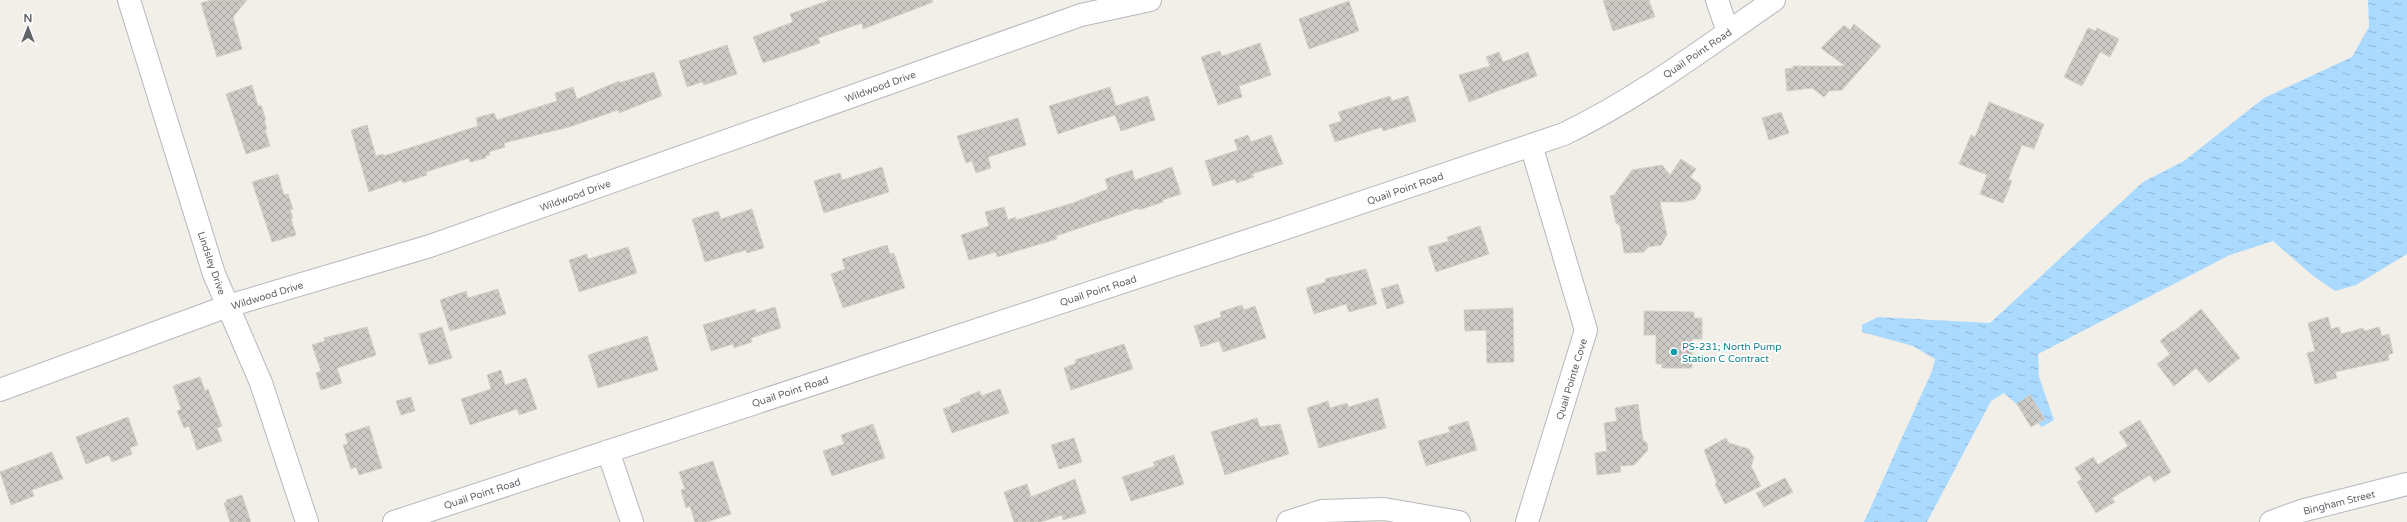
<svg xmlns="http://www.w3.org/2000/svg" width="2407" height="522" viewBox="0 0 2407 522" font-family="'Varela Round',sans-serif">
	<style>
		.water { fill: url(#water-ripples) }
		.building { fill: url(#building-cross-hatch); stroke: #d6d1c6 }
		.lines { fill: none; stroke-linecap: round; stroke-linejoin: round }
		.minor-casing { stroke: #b5b8bc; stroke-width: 24 }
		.minor { stroke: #fff; stroke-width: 22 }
		.culture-dot { fill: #0f9aa8; stroke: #fff; stroke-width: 1.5 }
		.labels { text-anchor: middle; stroke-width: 3.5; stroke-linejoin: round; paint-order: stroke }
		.street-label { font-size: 10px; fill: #5f6368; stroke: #fff }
		.culture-label { font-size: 10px; fill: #0d838f; stroke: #fff; text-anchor: start }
	</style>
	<defs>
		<pattern id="water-ripples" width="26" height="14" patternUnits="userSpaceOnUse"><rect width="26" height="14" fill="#aadaff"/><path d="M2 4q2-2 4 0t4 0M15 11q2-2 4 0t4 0" fill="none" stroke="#8eb4d2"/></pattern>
		<pattern id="building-cross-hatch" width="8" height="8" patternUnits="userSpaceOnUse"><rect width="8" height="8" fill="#cccac5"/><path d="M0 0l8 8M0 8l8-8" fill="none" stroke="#a9a8a4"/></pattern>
	</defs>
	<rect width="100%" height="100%" fill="#f1efe8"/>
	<path class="water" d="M2368,0H2407V254L2356,285L2335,291L2312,275L2273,241L2230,255L2038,354L2039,377L2054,420L2042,427L2004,393L1991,401L1927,522H1864L1932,371L1935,359L1913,346L1862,332V325L1878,317L1990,323L2143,182L2184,161L2264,98L2352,57L2369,27Z"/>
	<path class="building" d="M211,0H247L233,17L242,49L217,57L201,3Z
		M830,0H932L933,2L863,29L862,23L818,38L820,43L763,63L753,37L793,22L790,14Z
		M1603,0H1649L1655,17L1613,31Z
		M1349,1L1359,31L1309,49L1299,19Z
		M1854,24L1881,46L1842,90L1829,91L1824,97L1812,88L1787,91L1785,69L1793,68V66H1845L1821,48L1844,25L1850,30Z
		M2088,28L2096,31L2097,28L2119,39L2110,57L2100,52L2082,86L2064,77Z
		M1260,43L1271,75L1239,86L1242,97L1218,105L1201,57L1220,51L1222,56Z
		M727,45L737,74L704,85L702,82L687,87L679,61Z
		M1499,52L1503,62L1528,52L1537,76L1469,102L1459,75L1490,66L1486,57Z
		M654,72L662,96L619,113L618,110L569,127L504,143L505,147L489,152L490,155L485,156L486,158L470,162L469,158L426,172L427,175L403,183L402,180L369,192L351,130L367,125L376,156L384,154V156L478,126L476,118L494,113L497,120L557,101L555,93L573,87L577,99L619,81V83Z
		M252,85L258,106L261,105L266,120H264L267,129L265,130L270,146L246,154L226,94Z
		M1110,87L1116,106L1148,96L1155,120L1121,131L1115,115L1058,134L1049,106Z
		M1390,96L1392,101L1408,96L1416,121L1383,131L1382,127L1335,142L1329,125L1342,121L1338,112Z
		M1989,102L2044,124L2034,149L2022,145L2008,180L2012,181L2003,203L1980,194L1987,175L1959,164L1971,135L1975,137Z
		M1781,112L1789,133L1769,140L1762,118Z
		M1018,118L1026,145L988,157L991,168L976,173L972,161L966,163L957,136Z
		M1248,135L1251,142L1271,135L1283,164L1252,174L1254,177L1237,183L1235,179L1213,186L1205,161L1238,150L1234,140Z
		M1681,159L1696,169L1690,177L1700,184L1701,190L1695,199L1683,202H1660L1667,235L1661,245L1648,247L1644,252L1624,253L1620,226L1616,223L1610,196L1614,195L1632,170L1662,165L1670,175Z
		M882,167L889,192L824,213L814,181L840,173L842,180Z
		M1172,167L1181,194L1163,200V202L1139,210V208L1056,236L1057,239L997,257L996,252L969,260L961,235L989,226L985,212L1004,207L1008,220L1016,217V220L1073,203L1108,189L1105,179L1132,170L1135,180Z
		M278,174L284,195L288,194L293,209L290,210L293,218L291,219L296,235L272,242L252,182Z
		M752,209L764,248L747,253L746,250L705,262L692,219L718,211L721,219Z
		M1480,226L1489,254L1436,272L1428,247L1449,241L1447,237Z
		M887,245L890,254L894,253L905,288L843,308L831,274L845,269L842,259Z
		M628,247L637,273L579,292L569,260L587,254L588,259Z
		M1366,269L1377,304L1349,312L1346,304L1314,314L1306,288L1326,282L1325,279Z
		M1398,284L1404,303L1387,309L1381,289Z
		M498,289L506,314L450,331L440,300L466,291L468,298Z
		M1242,305L1244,310L1255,306L1266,338L1223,352L1219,341L1201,347L1194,326L1221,317L1220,312Z
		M775,307L781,328L751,338L752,342L734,348L733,344L711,351L703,325L755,309L756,313Z
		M1513,308L1514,362L1487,363L1486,330L1465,331L1464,310Z
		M2201,309L2240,358L2209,383L2196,368L2174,386L2157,364L2170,354L2160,341L2172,331L2173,332Z
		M1644,311L1694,312V318H1702V339H1692V368H1662V364H1656V335H1644Z
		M2328,317L2331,329L2339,327L2341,334L2363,328L2364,331L2379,327L2382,336L2389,334L2393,353L2388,355L2389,360L2335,372L2337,378L2315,384L2307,353L2315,351L2308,323Z
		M367,327L376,355L337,368L342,383L321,390L316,373L321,371L312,345L325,341L324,338Z
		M442,327L452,358L429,365L419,334Z
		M647,336L658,370L598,388L588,355Z
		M1124,344L1133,369L1071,390L1064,368L1076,363L1075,360Z
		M501,370L505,385L526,378L537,409L519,415L517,409L470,425L461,399L491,389L487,375Z
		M200,377L205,391L208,389L222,426L217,428L222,441L197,450L189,426L184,428L177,411L181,409L173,386Z
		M1000,389L1009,413L952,433L943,409L961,402L960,399L980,391L981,396Z
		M2030,395L2045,419L2031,427L2017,404Z
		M411,397L415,411L401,415L396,401Z
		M1378,398L1386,428L1319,448L1307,408L1328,401L1330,408L1347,403L1349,407Z
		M1638,404L1643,440L1647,443L1648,450L1634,465L1620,466L1621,472L1597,475L1595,453L1607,451L1604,423L1617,421L1615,408Z
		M128,417L138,445L130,448L132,454L112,462L109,455L86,464L76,437Z
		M1257,418L1260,427L1280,424L1289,454L1225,475L1211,432Z
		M2140,420L2171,472L2154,482L2150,475L2112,498L2115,502L2096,513L2077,482L2082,479L2075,468L2093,457L2098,465L2128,446L2119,432Z
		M1468,421L1477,450L1426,466L1418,441L1450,432L1448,427Z
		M873,424L885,458L832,476L823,451L844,444L841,435Z
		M369,426L382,468L359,475L356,467L351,469L343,445L348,444L345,434Z
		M1074,438L1082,462L1059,469L1051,445Z
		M1726,438L1729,443L1749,449L1754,458L1751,466L1761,486L1725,504L1715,484L1717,483L1704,450Z
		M52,452L63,479L32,490L34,496L11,505L0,472Z
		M1174,455L1184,484L1131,501L1122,477L1155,466L1153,462Z
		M713,461L731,514L707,522H695L690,506L686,508L681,490L685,489L679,472Z
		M1785,478L1793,492L1764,507L1756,493Z
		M1075,479L1086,513L1063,520L1062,515L1041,522H1014L1004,492L1027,484L1031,497Z
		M242,495L251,522H230L224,503L227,502L226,500Z"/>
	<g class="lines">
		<g class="minor-casing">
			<path id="minor" d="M129,0L214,274L261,383L307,522
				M1717,0L1728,32
				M0,390L228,306L430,246L1081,15L1150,0
				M608,451L632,522
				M394,522L1265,235L1564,134C1639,98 1706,47 1774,0
				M1288,522L1322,511L1384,509L1459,522
				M1527,522L1586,330L1531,145
				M2271,522L2301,511L2407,484"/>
		</g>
		<use href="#minor" class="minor"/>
	</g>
	<circle class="culture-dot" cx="1674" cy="352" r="4"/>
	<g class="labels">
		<g class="street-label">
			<text transform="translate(1697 53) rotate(-34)" y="4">Quail Point Road</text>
			<text transform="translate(880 86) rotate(-20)" y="4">Wildwood Drive</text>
			<text transform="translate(1405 188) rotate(-19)" y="4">Quail Point Road</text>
			<text transform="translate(575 195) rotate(-20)" y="4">Wildwood Drive</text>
			<text transform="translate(212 263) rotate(71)" y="4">Lindsley Drive</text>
			<text transform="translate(1098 290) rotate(-18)" y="4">Quail Point Road</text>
			<text transform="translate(267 295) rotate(-17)" y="4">Wildwood Drive</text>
			<text transform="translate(1571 379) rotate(-73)" y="4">Quail Pointe Cove</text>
			<text transform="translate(790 391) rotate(-18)" y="4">Quail Point Road</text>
			<text transform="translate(482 493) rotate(-18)" y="4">Quail Point Road</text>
			<text transform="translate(2339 502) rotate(-14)" y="4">Bingham Street</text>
		</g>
		<g class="culture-label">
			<text x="1682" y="350">PS-231; North Pump<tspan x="1682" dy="12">Station C Contract</tspan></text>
		</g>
	</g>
	<g transform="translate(28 28)" stroke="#ffffff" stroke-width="3" paint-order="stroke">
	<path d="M0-3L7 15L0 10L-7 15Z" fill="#5f6368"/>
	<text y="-6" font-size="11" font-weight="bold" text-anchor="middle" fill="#5f6368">N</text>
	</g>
</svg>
